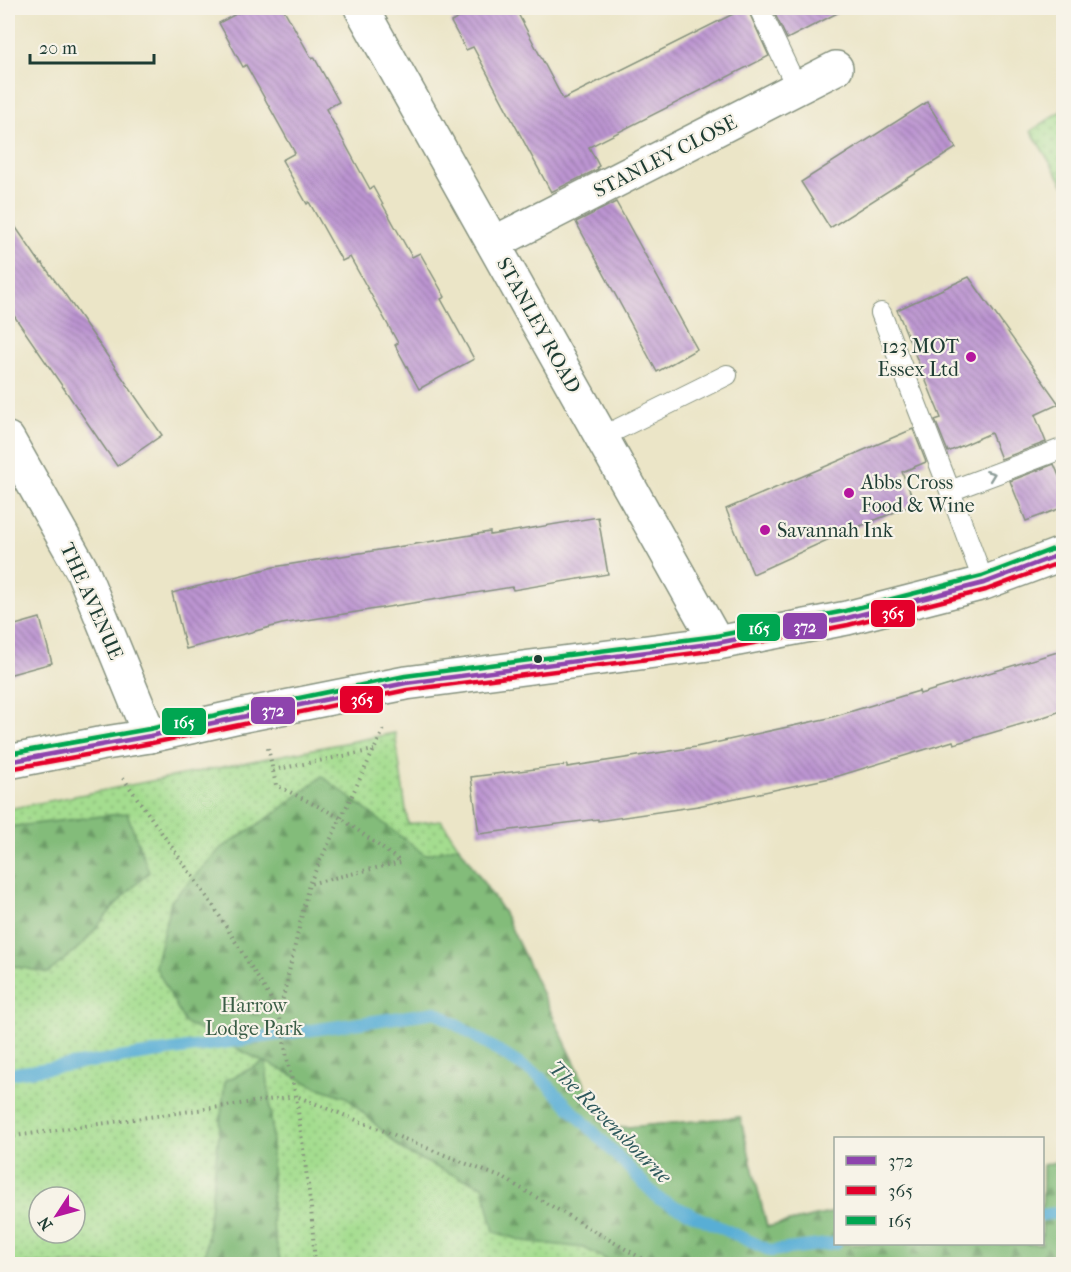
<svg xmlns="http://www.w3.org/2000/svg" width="1071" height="1272" viewBox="0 0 1071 1272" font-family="'IM FELL French Canon',serif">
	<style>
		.green { fill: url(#green-dots); stroke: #628d62; stroke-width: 1.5; fill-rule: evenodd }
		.forest { fill: url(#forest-firs); stroke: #517c57; stroke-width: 1.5 }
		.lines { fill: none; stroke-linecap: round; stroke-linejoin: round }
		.stream { stroke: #59aed5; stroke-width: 12 }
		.building { fill: url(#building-back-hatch) }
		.service-casing { stroke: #85917e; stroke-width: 22 }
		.minor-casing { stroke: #85917e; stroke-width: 36 }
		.tertiary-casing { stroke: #85917e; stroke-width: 36 }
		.path { stroke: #85917e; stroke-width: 4; stroke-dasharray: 1.5 4.5; stroke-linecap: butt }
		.service { stroke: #fff; stroke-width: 20 }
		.minor { stroke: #fff; stroke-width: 33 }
		.tertiary { stroke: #fff; stroke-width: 33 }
		.bus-1-casing { stroke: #f7f3e8; stroke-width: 9 }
		.bus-2-casing { stroke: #f7f3e8; stroke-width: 9 }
		.bus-3-casing { stroke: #f7f3e8; stroke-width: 9 }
		.bus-1 { stroke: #8e44ad; stroke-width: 4.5 }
		.bus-2 { stroke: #e4002b; stroke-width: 4.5 }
		.bus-3 { stroke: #00a651; stroke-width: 4.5 }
		.oneway { stroke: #8f9e9a }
		.poi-dot { fill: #b5179e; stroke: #f7f3e8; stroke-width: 2 }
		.bus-dot { fill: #1f3d34; stroke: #f7f3e8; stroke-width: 2 }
		.labels { text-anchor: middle; stroke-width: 4.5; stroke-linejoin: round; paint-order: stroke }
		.street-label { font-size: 20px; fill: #1f3d34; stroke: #f7f3e8 }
		.poi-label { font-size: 20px; fill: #1f3d34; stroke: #f7f3e8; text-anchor: start }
		.park-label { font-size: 20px; fill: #3a5d46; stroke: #f7f3e8 }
		.water-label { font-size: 21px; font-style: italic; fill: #2e595c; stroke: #f7f3e8 }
		.line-badge { stroke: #f7f3e8; stroke-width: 2 }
		.badge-label { font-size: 16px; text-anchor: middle; font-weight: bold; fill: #fff }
	</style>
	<defs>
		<pattern id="green-dots" width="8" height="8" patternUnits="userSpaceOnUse" patternTransform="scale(1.5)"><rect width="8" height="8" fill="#a4dd8f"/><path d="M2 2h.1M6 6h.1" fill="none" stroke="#85b476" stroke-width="1.8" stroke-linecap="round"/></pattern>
		<pattern id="forest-firs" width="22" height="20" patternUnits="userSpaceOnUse" patternTransform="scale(1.5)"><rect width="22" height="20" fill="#83bc7a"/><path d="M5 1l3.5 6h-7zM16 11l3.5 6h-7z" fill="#6b9a65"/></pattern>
		<pattern id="building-back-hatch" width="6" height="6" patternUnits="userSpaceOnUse" patternTransform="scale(1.5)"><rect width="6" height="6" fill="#bc94d1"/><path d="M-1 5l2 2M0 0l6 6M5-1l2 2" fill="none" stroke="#987aaa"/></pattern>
	</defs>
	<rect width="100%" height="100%" fill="#f7f3e8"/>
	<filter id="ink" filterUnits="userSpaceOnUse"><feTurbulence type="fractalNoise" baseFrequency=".0167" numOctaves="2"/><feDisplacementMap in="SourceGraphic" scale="12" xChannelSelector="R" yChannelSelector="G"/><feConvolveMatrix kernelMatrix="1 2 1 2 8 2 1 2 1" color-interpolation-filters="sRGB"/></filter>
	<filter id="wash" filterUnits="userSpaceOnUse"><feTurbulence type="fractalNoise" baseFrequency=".008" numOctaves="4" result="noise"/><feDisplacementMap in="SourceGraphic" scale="24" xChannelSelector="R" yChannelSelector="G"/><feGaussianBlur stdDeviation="1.35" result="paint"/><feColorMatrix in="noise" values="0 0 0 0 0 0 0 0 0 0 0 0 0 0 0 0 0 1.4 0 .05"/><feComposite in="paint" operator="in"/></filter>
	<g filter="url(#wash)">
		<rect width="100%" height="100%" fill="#ebe5c7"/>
		<path class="green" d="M1063,110V184L1031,131Z
			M395,733L408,824L441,820L504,913L606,1129L740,1117L767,1227L835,1212L836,1244H1042L1043,1165L1063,1160V1264H8V809ZM39,1197H75V1233H39Z"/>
		<path class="forest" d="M322,776L425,855L459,846L504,913L606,1129L740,1117L767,1227L835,1212L836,1244H1042L1043,1165L1063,1160V1264H615L584,1248L524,1241L494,1232L483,1186L449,1173L405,1152L346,1097L316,1087L266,1062L272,1128V1223L281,1264H204L225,1081L264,1062L185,1023L155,966L171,901L220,849L277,812Z
			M127,813L149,872L115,905L84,943L48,973L8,965V827Z"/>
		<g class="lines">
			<path class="stream" d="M8,1074L436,1012L540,1077L659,1199L771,1251L836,1243
				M1042,1215L1064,1212"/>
		</g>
		<g id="blocks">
			<path class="building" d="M247,8H283L312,59L314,57L339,102L326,109L370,189L373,187L412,257L420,253L445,297L441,299L474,359L419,389L395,345L398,343L350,257L342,261L309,202L307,204L282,160L295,153L246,65L243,67L219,23Z
				M478,8H515L563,99L745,8H747L769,56L589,147L599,166L597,167L598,169L551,192L473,47L466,50L451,22Z
				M772,8H847L787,39Z
				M927,102L956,148L830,228L801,182Z
				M616,202L697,349L657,372L576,222Z
				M8,216L41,264L42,263L64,293L162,435L117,466L8,307Z
				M969,277L1059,404L1035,415L1046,442L1001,459L991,433L948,452L935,420L941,418L897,310Z
				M913,429L926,462L902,472L915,504L838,535L753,574L726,509Z
				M1054,464L1064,488V507L1026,521L1010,481Z
				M598,517L608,574L513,590L512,587L282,624L186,649L172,593L274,567L490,532V535Z
				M40,618L52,663L8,675V627Z
				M1064,650V710L1035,720L954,744L953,741L835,777L698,806L598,821V819L479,834L471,777L567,765V767L696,747L829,718L919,691L920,694Z"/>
		</g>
	</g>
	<g filter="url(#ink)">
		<use href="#blocks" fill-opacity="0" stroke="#85917e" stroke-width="1.5"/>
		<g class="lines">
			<g class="service-casing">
				<path id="service" d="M759,8L797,88
					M881,313L950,491
					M602,437L727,375
					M984,583L950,491L1064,448"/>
			</g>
			<g class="minor-casing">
				<path id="minor" d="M361,8L717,643
					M494,243L836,68
					M8,439L83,572L150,736"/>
			</g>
			<g class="tertiary-casing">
				<path id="tertiary" d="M8,762L99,744L150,736L240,716L406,683L717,643L847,618L984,583L1064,553"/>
			</g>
			<path class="path" d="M268,748L276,785L341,818L401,862L309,884
				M273,770L374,750
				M123,778L212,904L279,1012L288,1064L296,1096L311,1207L315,1264
				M280,1011L309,884L385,727
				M8,1137L296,1096L505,1179L651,1264"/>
			<use href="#service" class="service"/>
			<use href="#minor" class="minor"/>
			<use href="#tertiary" class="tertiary"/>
			<g class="bus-1-casing">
				<path id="bus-1" d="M8,762L150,736L406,683L717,643L847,618L984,583L1064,553"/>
			</g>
			<g class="bus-2-casing">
				<path id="bus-2" d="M9,769L152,743L407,690L718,650L848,625L986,590L1064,561"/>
			</g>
			<g class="bus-3-casing">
				<path id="bus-3" d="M8,754L149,729L405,676L716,636L845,611L982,576L1061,546"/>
			</g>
			<use href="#bus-1" class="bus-1"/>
			<use href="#bus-2" class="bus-2"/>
			<use href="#bus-3" class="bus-3"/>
		</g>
		<defs><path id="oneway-chevron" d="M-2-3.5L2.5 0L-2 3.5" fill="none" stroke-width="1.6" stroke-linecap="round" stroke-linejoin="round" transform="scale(1.5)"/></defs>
		<use class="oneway" href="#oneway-chevron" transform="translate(991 475) rotate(-21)"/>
	</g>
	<g class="poi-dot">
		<circle cx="971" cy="357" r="6"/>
		<circle cx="849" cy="493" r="6"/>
		<circle cx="765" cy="530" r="6"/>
	</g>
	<circle class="bus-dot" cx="538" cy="659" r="5"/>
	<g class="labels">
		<g class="street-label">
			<text transform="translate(665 156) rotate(-27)" y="7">STANLEY CLOSE</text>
			<text transform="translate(539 325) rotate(61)" y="7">STANLEY ROAD</text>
			<text transform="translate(92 601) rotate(66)" y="7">THE AVENUE</text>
		</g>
		<g class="poi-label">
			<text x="959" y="353" text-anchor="end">123 MOT<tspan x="959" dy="23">Essex Ltd</tspan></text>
			<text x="861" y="489">Abbs Cross<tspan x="861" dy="23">Food &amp; Wine</tspan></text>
			<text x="777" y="537">Savannah Ink</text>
		</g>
		<g class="park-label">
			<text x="254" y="1012">Harrow<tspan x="254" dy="23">Lodge Park</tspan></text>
		</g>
		<g class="water-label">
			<text transform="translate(610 1122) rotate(45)" y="7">The Ravensbourne</text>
		</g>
	</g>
	<g class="line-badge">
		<rect x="870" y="599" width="46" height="29" rx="6" fill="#e4002b"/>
		<rect x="782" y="612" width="46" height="28" rx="6" fill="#8e44ad"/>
		<rect x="736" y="613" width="45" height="29" rx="6" fill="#00a651"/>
		<rect x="339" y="685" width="45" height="29" rx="6" fill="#e4002b"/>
		<rect x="250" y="696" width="46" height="29" rx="6" fill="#8e44ad"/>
		<rect x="161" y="707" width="46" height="29" rx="6" fill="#00a651"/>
	</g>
	<g class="badge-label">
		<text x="893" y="619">365</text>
		<text x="805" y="632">372</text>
		<text x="759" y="634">165</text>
		<text x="362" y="705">365</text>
		<text x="273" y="716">372</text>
		<text x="184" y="728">165</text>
	</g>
	<rect width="1071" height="1272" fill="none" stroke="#f7f3e8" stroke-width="30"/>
	<rect x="834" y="1137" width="210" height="108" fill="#f7f3e8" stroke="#a1aaa0" stroke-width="1.5"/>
	<rect x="846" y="1156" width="30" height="9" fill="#8e44ad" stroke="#a1aaa0" stroke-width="1.5"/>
	<text x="888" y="1167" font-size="18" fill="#1f3d34">372</text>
	<rect x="846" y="1186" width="30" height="9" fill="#e4002b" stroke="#a1aaa0" stroke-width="1.5"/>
	<text x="888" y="1197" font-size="18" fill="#1f3d34">365</text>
	<rect x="846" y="1216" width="30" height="9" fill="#00a651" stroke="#a1aaa0" stroke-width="1.5"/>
	<text x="888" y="1227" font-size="18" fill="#1f3d34">165</text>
	<g transform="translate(57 1215) rotate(234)"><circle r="28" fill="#f7f3e8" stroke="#a1aaa0" stroke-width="1.5"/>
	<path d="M0-4.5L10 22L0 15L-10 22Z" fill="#b5179e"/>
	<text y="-9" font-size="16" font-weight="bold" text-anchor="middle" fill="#1f3d34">N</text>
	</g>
	<path d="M30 54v9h124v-9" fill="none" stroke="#1f3d34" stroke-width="3"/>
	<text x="39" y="54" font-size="18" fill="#1f3d34" stroke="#f7f3e8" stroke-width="4.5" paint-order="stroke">20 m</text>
</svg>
